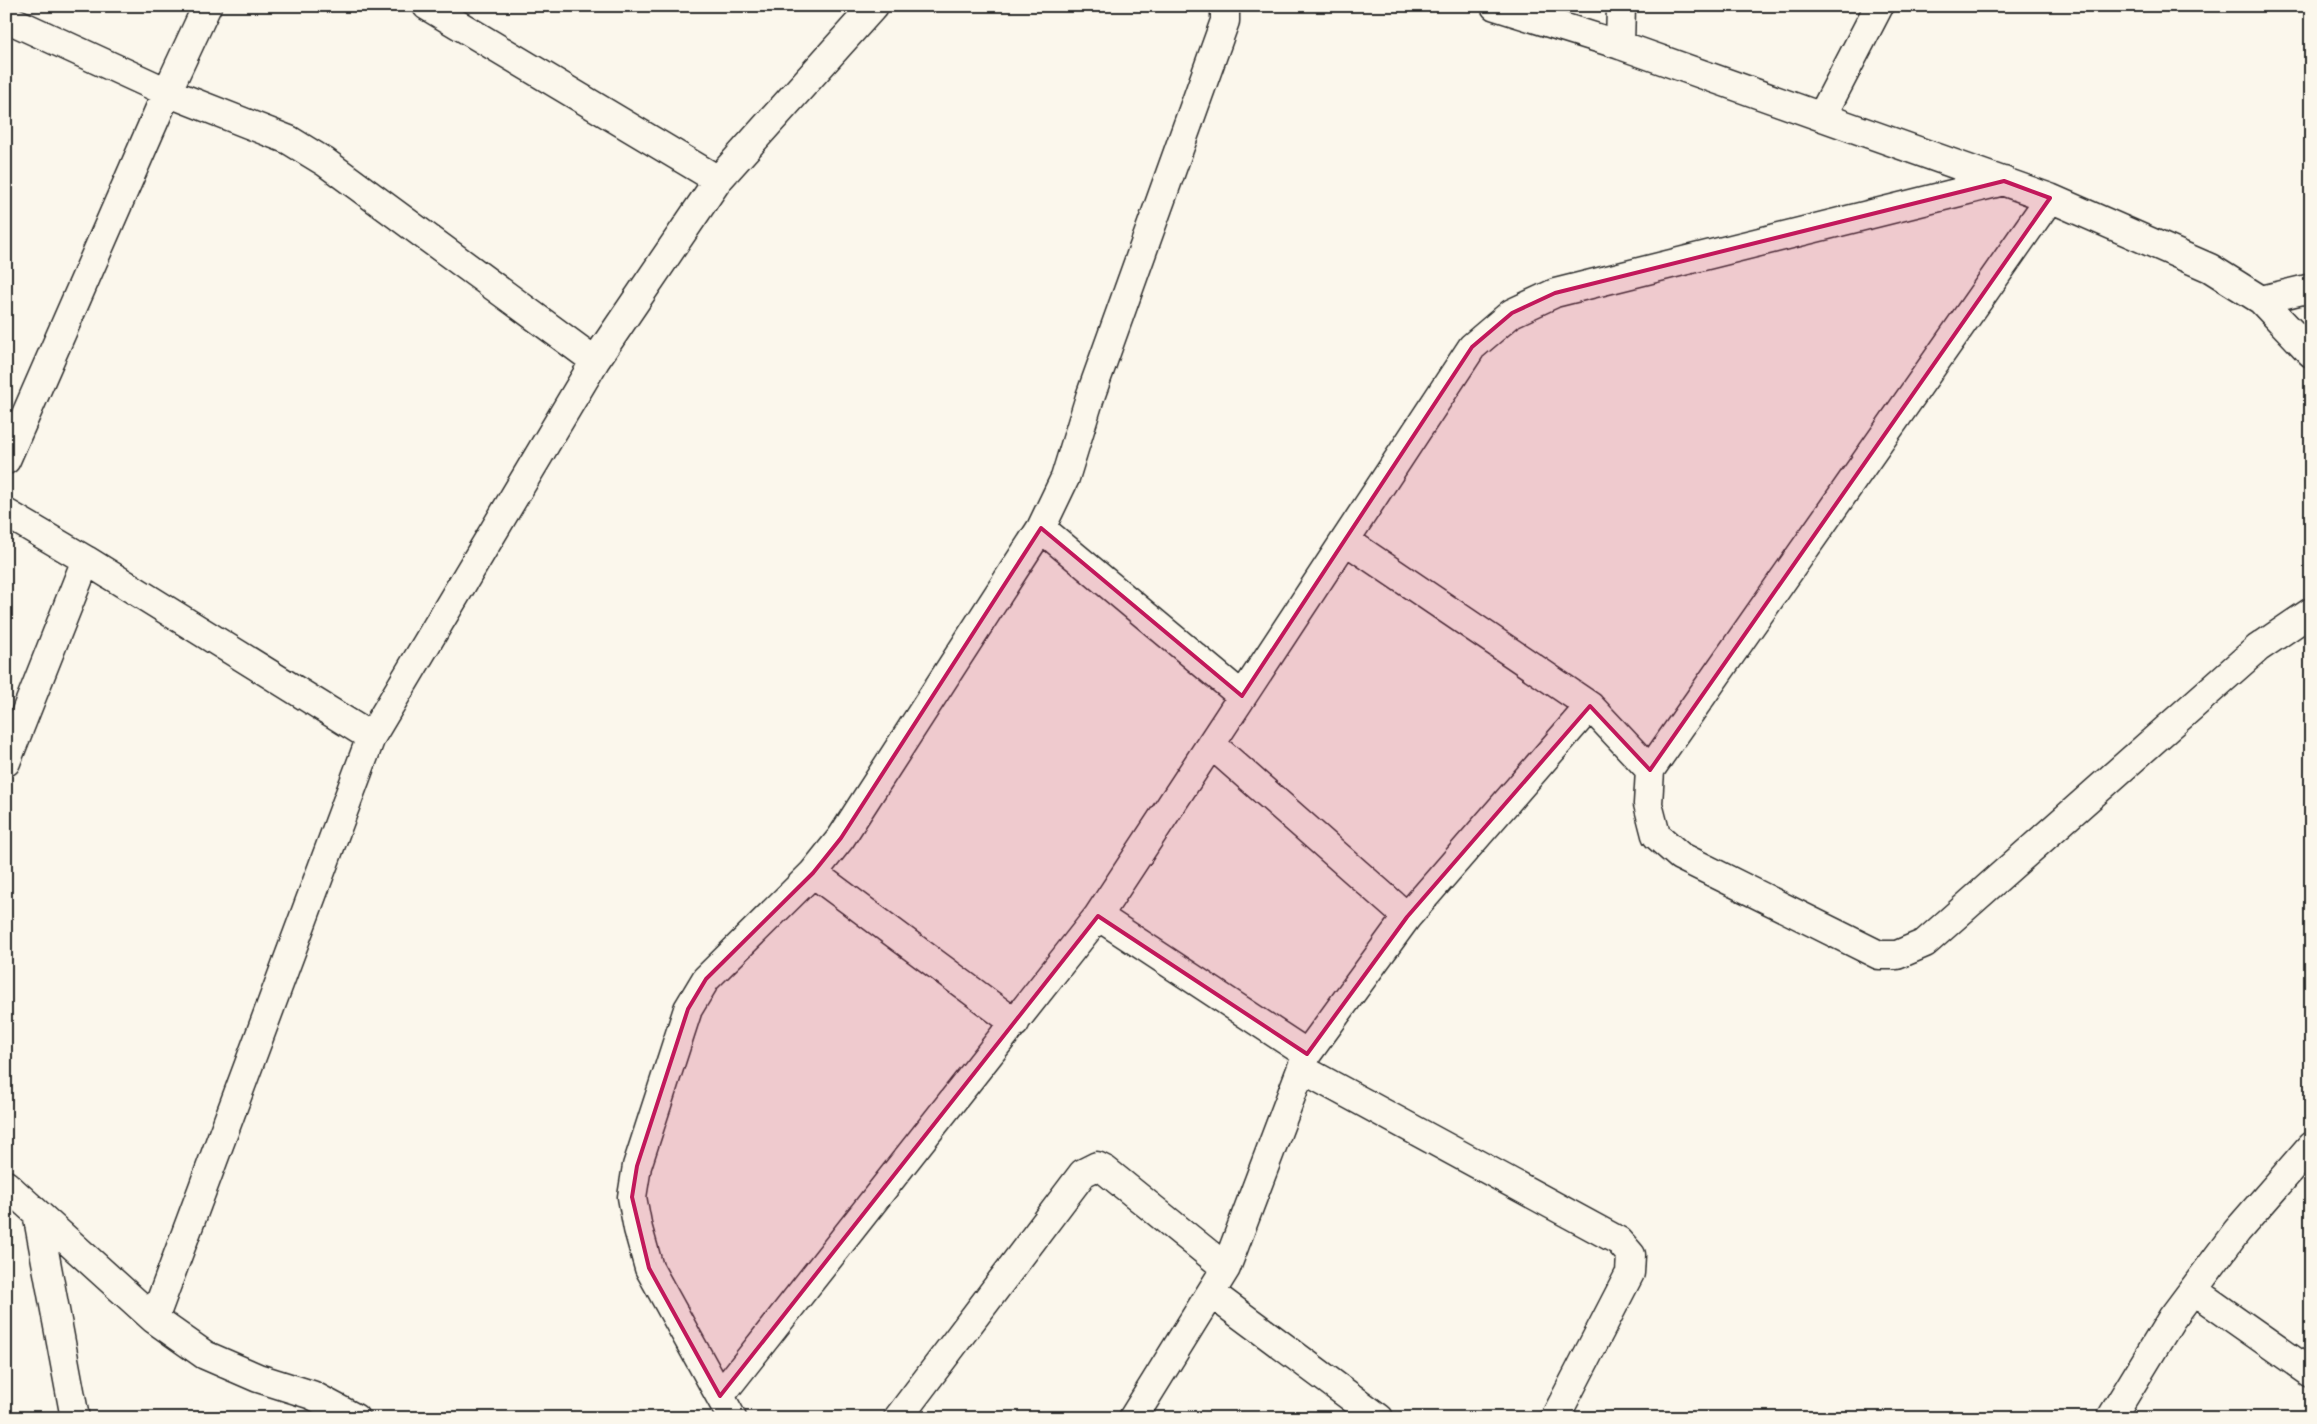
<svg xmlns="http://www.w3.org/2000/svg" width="2317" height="1424" viewBox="0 0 2317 1424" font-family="Mynerve,sans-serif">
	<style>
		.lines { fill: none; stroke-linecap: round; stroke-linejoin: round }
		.minor-casing { stroke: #2b2b2b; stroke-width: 31 }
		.minor { stroke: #fbf7ec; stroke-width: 28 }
		.marked { fill: #c2185b; fill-opacity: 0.2; stroke: #c2185b; stroke-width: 4; stroke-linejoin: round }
	</style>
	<rect width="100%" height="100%" fill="#fbf7ec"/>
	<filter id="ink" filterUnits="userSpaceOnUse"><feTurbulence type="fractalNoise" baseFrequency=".02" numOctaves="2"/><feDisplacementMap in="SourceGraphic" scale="10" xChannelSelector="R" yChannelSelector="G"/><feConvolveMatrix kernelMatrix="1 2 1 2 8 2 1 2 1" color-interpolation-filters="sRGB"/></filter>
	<g filter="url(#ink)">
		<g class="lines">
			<g class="minor-casing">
				<path id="minor" d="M427,6L718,180
					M1495,6L1620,45L2050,198L2210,268L2261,300L2311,353
					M6,18L167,92L289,140L325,162L595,361
					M1620,45L1621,6
					M1822,116L1879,6
					M2050,198L1650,770L1648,804L1656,835L1680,856L1879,955H1897L1925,943L2258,648L2311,612
					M2261,300L2311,288
					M6,460L167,92L207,6
					M6,513L86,560L371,737
					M1041,528L1242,696
					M1345,540L1590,706L1650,770
					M1211,744L1407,917
					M6,762L86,560
					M813,873L1015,1023
					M1098,916L1307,1054
					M1302,1069L1619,1241L1631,1255L1630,1273L1555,1418
					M6,1185L154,1319L205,1355L258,1378L312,1395L355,1418
					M37,1213L75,1418
					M2193,1290L2311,1373
					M1211,1293L1379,1418
					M154,1319L371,737L595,361L718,180L874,6
					M720,1396L1098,916L1472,347L1512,313L1555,293L2004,181
					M732,1418L649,1268L638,1229L632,1197L637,1166L688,1009L706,979L813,873L841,838L1041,528L1065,478L1090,397L1225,21V6
					M898,1418L1083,1173L1097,1166L1105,1170L1226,1268
					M1133,1418L1226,1268L1307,1054L1407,917L1590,706
					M2111,1418L2172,1318L2237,1231L2311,1146"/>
			</g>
			<use href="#minor" class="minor"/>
		</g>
	</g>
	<path class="marked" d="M2004,181L2050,198L1650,770L1590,706L1407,917L1307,1054L1098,916L720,1396L649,1268L632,1197L637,1166L688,1009L706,979L813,873L841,838L1041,528L1242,696L1472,347L1512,313L1555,293Z"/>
	<rect width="2317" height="1424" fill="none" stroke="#fbf7ec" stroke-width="25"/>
	<rect x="12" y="12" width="2292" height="1399" fill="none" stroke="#2b2b2b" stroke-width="2" filter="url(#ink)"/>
</svg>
